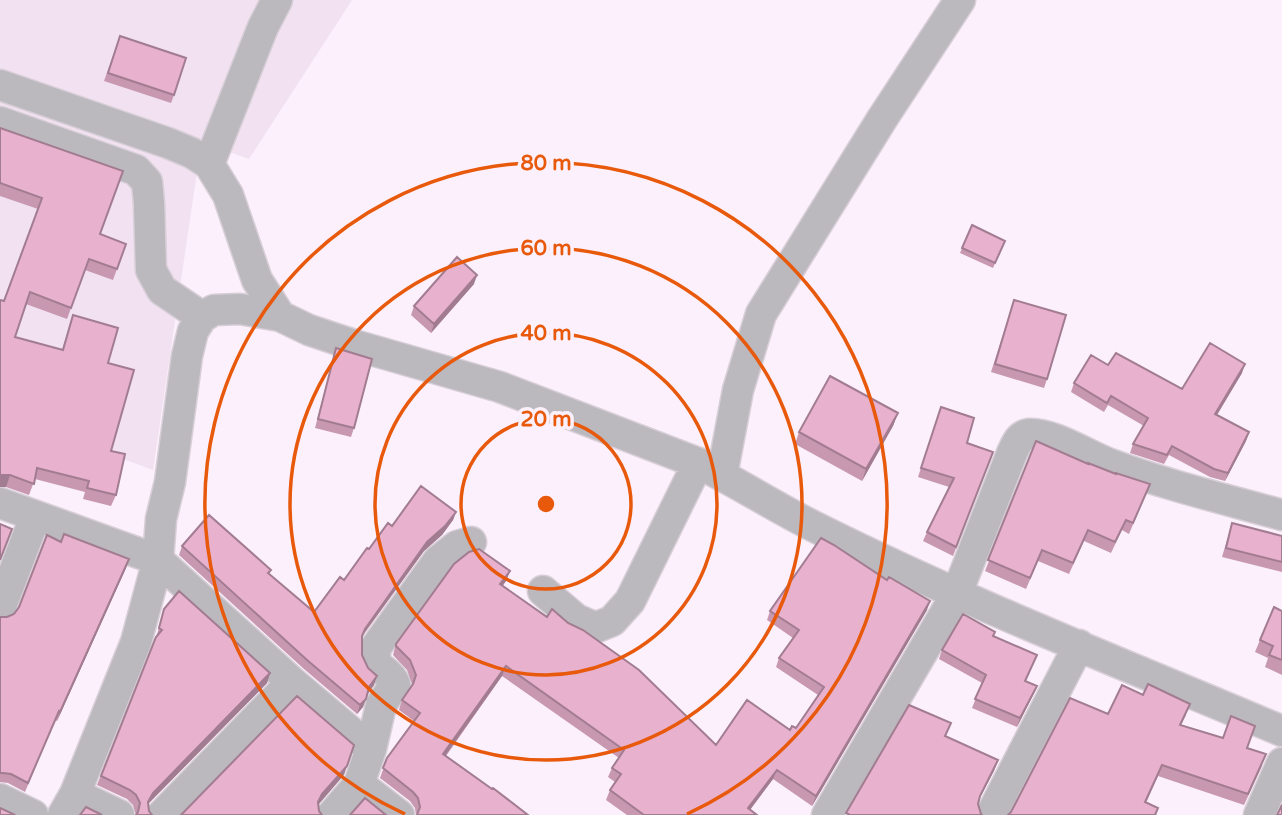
<svg xmlns="http://www.w3.org/2000/svg" width="1282" height="815" viewBox="0 0 1282 815" font-family="'Varela Round',sans-serif">
	<style>
		.built { fill: #f1e1f1 }
		.lines { fill: none; stroke-linecap: round; stroke-linejoin: round }
		.minor-casing { stroke: #d7ced7; stroke-width: 33 }
		.minor { stroke: #bbb8be; stroke-width: 30 }
		.wall { fill: #c898b0 }
		.shaded-wall { fill: #a27c90 }
		.building { fill: #e8b1cd; stroke: #a27c90; stroke-width: 2 }
		.ring { fill: none; stroke: #e8590c; stroke-width: 3.5 }
		.centre { fill: #e8590c; stroke: #fbf0fb; stroke-width: 3.5 }
		.ring-label { font-size: 21px; text-anchor: middle; font-weight: bold; fill: #e8590c; stroke: #fbf0fb; stroke-width: 7; stroke-linejoin: round; paint-order: stroke }
	</style>
	<rect width="100%" height="100%" fill="#fbf0fb"/>
	<path class="built" d="M0,0H352L249,159L0,70Z
		M0,94L198,165L153,470L0,414Z"/>
	<g class="lines">
		<g class="minor-casing">
			<path id="minor" d="M0,85L168,143L192,153L209,164L228,195L257,280L280,316L309,330L354,345L500,387L698,463C738,483 775,507 815,527C967,603 1126,665 1282,731
				M0,122L136,170L147,182L149,203L151,270L162,290L202,317
				M209,164L263,27L277,0
				M722,475L738,390L761,314L882,119L960,0
				M0,503L158,560L292,682L371,749
				M543,591L576,619L587,624L597,627L612,621L630,601L698,463
				M0,609L35,517
				M359,784L399,815
				M75,794L119,815
				M0,799L33,815
				M63,815L75,794L136,642L158,560L161,519L170,482L187,356L193,331L202,317L214,310L240,309L280,316
				M162,815L292,682
				M332,815L359,784L371,749L381,705L395,684C387,665 371,673 376,647L438,561L457,546L471,542
				M827,815L957,593L1012,453C1016,445 1019,435 1029,434C1051,432 1089,456 1110,464C1166,485 1225,499 1282,515
				M991,815L1079,645
				M1259,815L1282,763"/>
		</g>
		<use href="#minor" class="minor"/>
	</g>
	<path class="wall" d="M120,36L174,95L171,103L104,81Z
		M0,128L100,234L126,244L113,280L85,270L67,319L26,304L15,337L62,350L73,315L108,363L111,451L116,495L111,506L83,499L85,492L35,479L29,495L6,487L4,301L38,209L0,196Z
		M972,225L1005,241L993,268L960,253Z
		M474,284L431,333L411,315L414,306Z
		M1014,300L1047,379L1044,388L991,372Z
		M336,348L354,428L351,437L315,428Z
		M1108,365L1182,389L1242,373L1217,415L1249,432L1246,441L1225,481L1210,477L1169,455L1164,464L1130,453L1133,444L1144,426L1108,405L1104,412L1071,392L1074,383Z
		M941,407L967,443L993,452L953,556L923,541L927,532L949,487L918,477Z
		M898,413L893,426L862,481L795,444L799,432Z
		M1036,441L1088,464L1116,474L1150,484L1129,534L1122,530L1111,553L1084,541L1069,574L1038,561L1026,589L985,571Z
		M456,512L453,520L442,535L424,551L362,637V655L374,685L367,695L363,707L357,714L304,669L179,555L182,546L271,570L269,575L314,612L344,580L369,549L392,526Z
		M1232,523L1282,536V572L1222,557Z
		M61,542L126,568L57,721L55,720L25,792L8,783L0,782V617H7L14,614Z
		M510,571L506,581L502,586L716,745L796,728L818,695L776,667L779,658L793,638L767,620L770,611L927,610L812,806L773,779L750,810L757,815H627L606,800L610,790L615,782L608,777L612,768L619,758L502,676L446,756L416,815L415,808L410,801L380,778L387,758L414,721L399,710L402,700L412,684L407,670L393,655L396,644Z
		M164,609L270,673L267,683L149,803V811L136,815L133,805L127,799L97,785L156,638Z
		M1282,611V675L1265,667L1268,658L1255,652L1260,640Z
		M995,632L993,636L1033,663L1026,681L1037,686L1033,695L1017,727L972,708L982,683L939,659L942,650Z
		M1108,714L1186,715L1181,725L1247,748L1262,766L1244,805L1158,776L1146,803L1158,808L1156,815H1008Z"/>
	<path class="shaded-wall" d="M477,275L474,284L431,333L434,324Z
		M1245,364L1242,373L1212,423L1215,414Z
		M898,413L893,426L862,481L866,469Z
		M1249,432L1246,441L1225,481L1228,473Z
		M0,475H10L6,487H0Z
		M456,512L453,520L442,535L424,551L361,637L365,629L427,542Z
		M129,559L126,568L57,721L60,712Z
		M510,571L506,581L497,594L500,584Z
		M930,601L927,610L812,806L816,796Z
		M506,666L502,676L440,763L443,754Z
		M270,673L267,683L149,803L145,811L153,793Z
		M377,676L374,685L366,696L369,687Z
		M1037,686L1033,695L1017,727L1020,718Z
		M366,699L363,707L357,714L360,705Z
		M998,760L994,771L975,807L980,796Z
		M347,766L344,775L319,804L315,811L322,794Z
		M777,770L773,779L746,815L748,808Z"/>
	<path class="building" d="M120,36L186,58L174,95L108,73Z
		M0,128L123,171L100,234L126,244L117,269L89,259L71,308L30,292L15,337L63,350L73,315L118,328L108,363L134,370L111,451L125,454L116,495L87,488L89,481L37,468L34,484L10,475H0V300L4,301L42,198L0,183Z
		M972,225L1005,241L995,263L962,248Z
		M457,257L477,275L434,324L414,306Z
		M1014,300L1066,315L1047,379L995,364Z
		M1210,343L1245,364L1215,414L1249,432L1228,473L1214,469L1172,446L1167,455L1133,444L1148,418L1111,396L1107,403L1074,383L1091,355L1108,365L1116,353L1182,389Z
		M336,348L372,359L354,428L318,419Z
		M830,376L898,413L866,469L799,432Z
		M941,407L974,418L967,443L993,452L956,547L927,532L954,478L921,468Z
		M1036,441L1088,464V463L1116,474V473L1150,484L1133,523L1126,520L1115,542L1088,530L1073,563L1042,550L1030,578L988,560Z
		M421,486L456,512L445,526L427,542L365,629L362,636V655L368,668L377,676L369,687L366,699L360,705L307,660L182,546L209,515L271,570L268,573L314,612L340,577L344,580L367,548L369,549L388,523L392,526Z
		M1232,523L1282,536V562L1226,548Z
		M0,524L12,529L0,560Z
		M64,534L129,559L60,712L59,711L28,783L11,774L3,773H0V617H7L14,614L19,607L47,535L61,542Z
		M821,538L834,545L887,580L889,577L930,601L816,796L777,770L748,808L757,815H644L610,790L621,774L612,768L624,750L506,666L443,754L492,789L493,788L528,815H417L420,807L418,798L413,792L383,768L387,758L420,713L402,700L413,684L416,675L410,660L396,646V644L454,564L469,552L479,549L510,571L500,584L547,617L552,609L568,623L583,630L639,670L716,745L747,700L790,730L792,726L796,728L824,687L779,658L799,630L770,611Z
		M179,591L270,673L153,793L148,802L149,811L152,815H136L138,812L140,803L136,795L130,790L101,776L156,637L162,630L159,628L164,609Z
		M1274,607L1282,611V660L1269,655L1273,646L1260,640Z
		M963,614L995,632L993,636L1037,655L1025,681L1037,686L1020,718L975,699L986,675L942,650Z
		M1148,684L1190,704L1180,725L1223,738L1231,716L1255,726L1247,748L1266,754L1248,794L1162,765L1145,802L1158,808L1155,815H1008L1011,812L1070,698L1108,714L1122,685L1143,695Z
		M297,696L354,745L347,766L322,794L318,802L319,811L322,815H181Z
		M909,705L951,723L945,736L998,760L980,796L978,804L981,814L982,815H850L846,813Z
		M365,798L386,815H350Z
		M1282,805V815H1277Z
		M86,807L102,815H80Z
		M0,808L15,815H0Z"/>
	<g class="ring">
		<circle cx="546" cy="504" r="85"/>
		<circle cx="546" cy="504" r="171"/>
		<circle cx="546" cy="504" r="256"/>
		<path d="M405 814A341 341 0 1 1 687 814"/>
	</g>
	<circle cx="546" cy="504" r="10" class="centre"/>
	<g class="ring-label">
		<text x="546" y="170">80 m</text>
		<text x="546" y="255">60 m</text>
		<text x="546" y="340">40 m</text>
		<text x="546" y="426">20 m</text>
	</g>
</svg>
